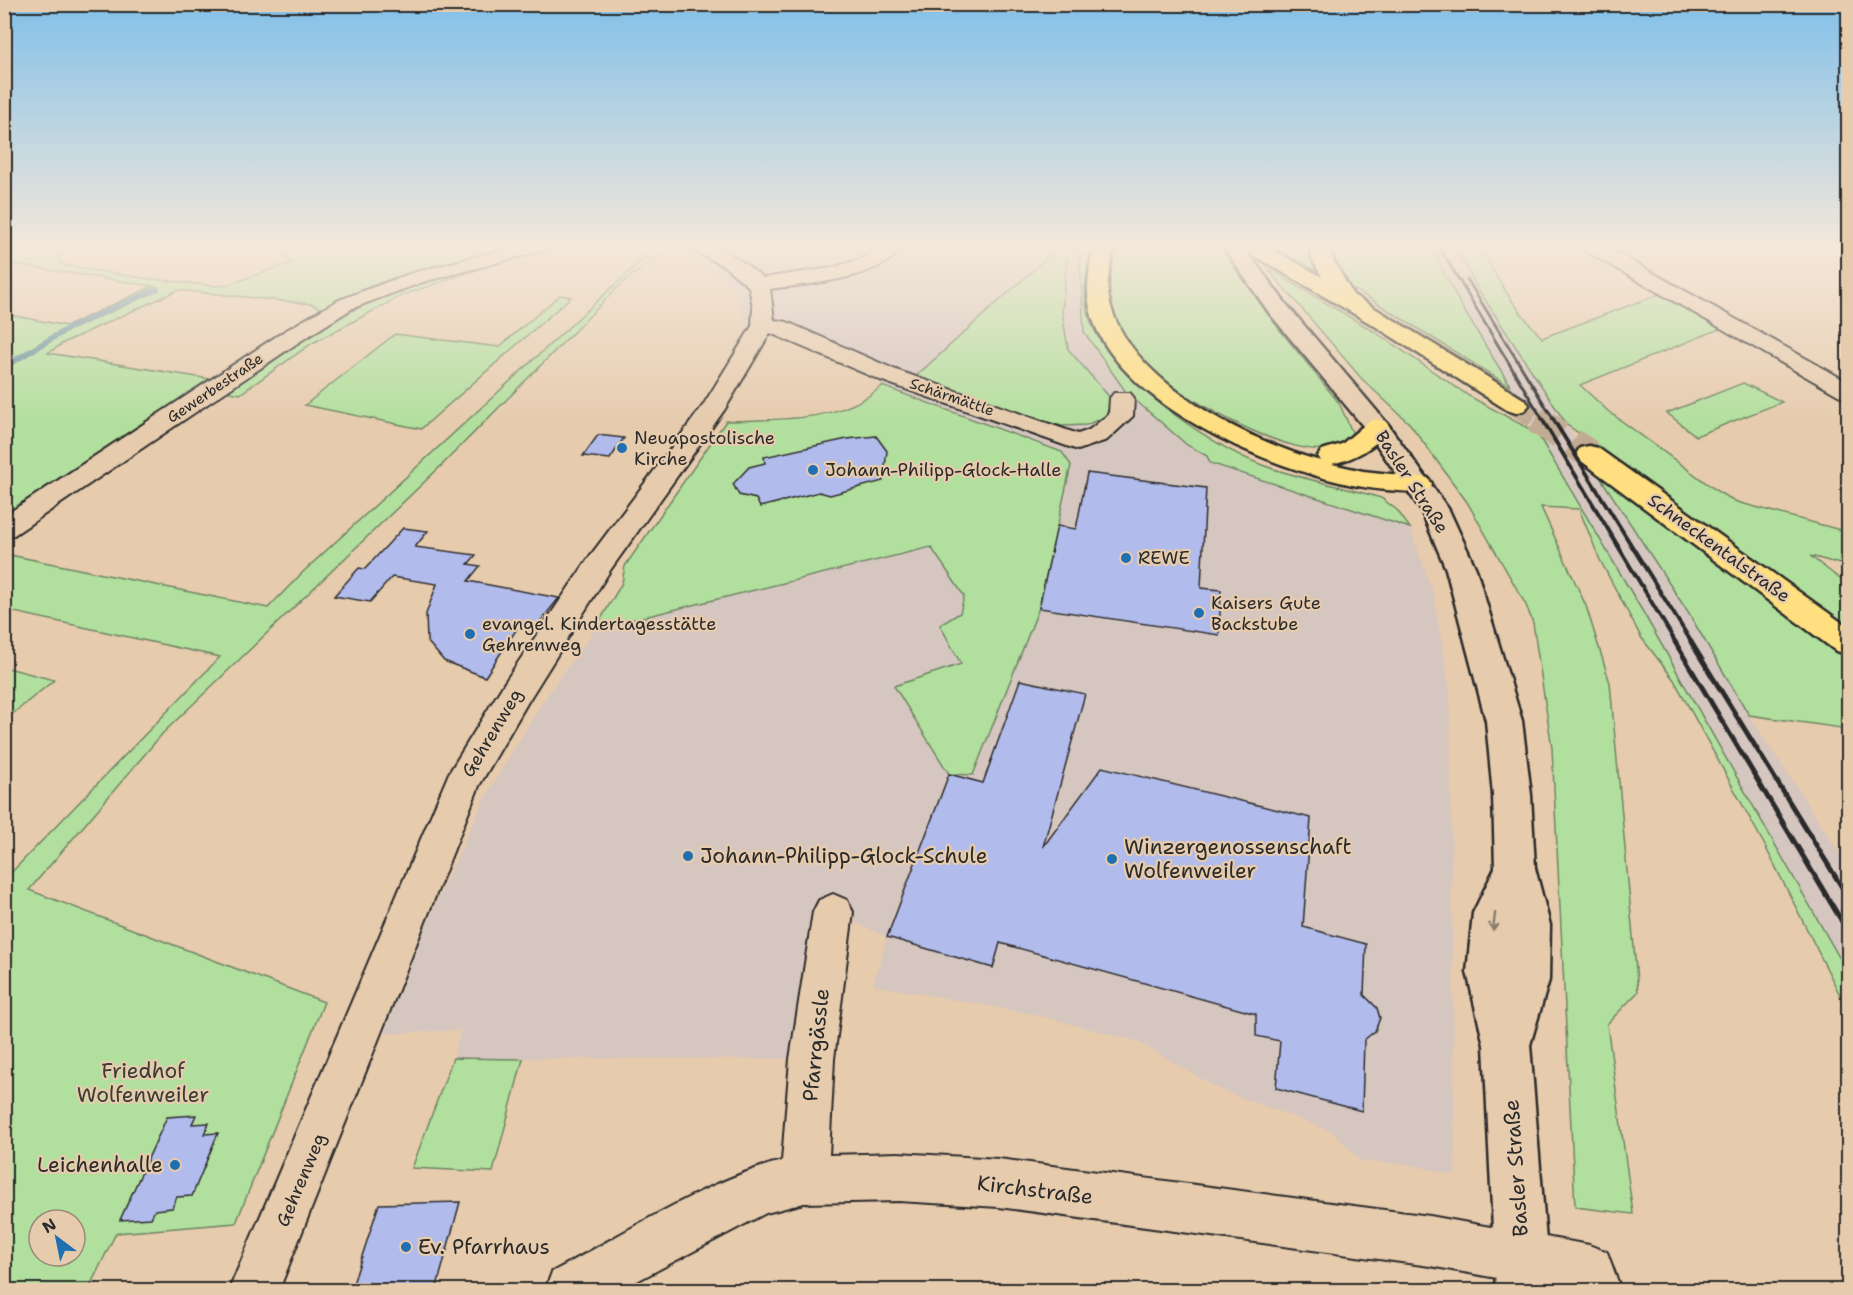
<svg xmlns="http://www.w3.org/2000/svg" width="1853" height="1295" viewBox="0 0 1853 1295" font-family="'Shantell Sans',sans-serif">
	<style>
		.built { fill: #d6c6c0 }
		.green { fill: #b1df9d; stroke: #6e8564; stroke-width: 1.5; fill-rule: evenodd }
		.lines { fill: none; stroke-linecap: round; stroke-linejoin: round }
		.stream { stroke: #63909e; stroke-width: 6 }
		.building { fill: #b1bbec; stroke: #2b2b2b; stroke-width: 1.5 }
		.primary-tunnel-far1 { stroke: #c1ab93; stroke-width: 22; stroke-dasharray: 22 11; stroke-linecap: butt }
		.primary-tunnel { stroke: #c1ab93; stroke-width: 29; stroke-dasharray: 29 14; stroke-linecap: butt }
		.street-casing { stroke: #2b2b2b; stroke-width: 4 }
		.secondary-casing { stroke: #2b2b2b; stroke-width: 5 }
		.primary-casing { stroke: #2b2b2b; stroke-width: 5 }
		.highway-casing { stroke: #2b2b2b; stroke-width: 5 }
		.street { fill: #e6cbad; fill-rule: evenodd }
		.secondary { fill: #e6cbad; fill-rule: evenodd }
		.primary { fill: #ffdf80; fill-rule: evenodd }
		.highway { fill: #ffdf80; fill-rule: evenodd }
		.rail-far3 { stroke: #2b2b2b; stroke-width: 3 }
		.rail-far2 { stroke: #2b2b2b; stroke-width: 4 }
		.rail-far1 { stroke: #2b2b2b; stroke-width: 5 }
		.rail { stroke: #2b2b2b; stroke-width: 7 }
		.oneway { stroke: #887b6c }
		.poi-dot { fill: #1f6fb2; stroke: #e6cbad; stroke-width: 2 }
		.labels { text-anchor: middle; stroke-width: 4.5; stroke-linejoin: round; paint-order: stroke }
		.far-street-label { font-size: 15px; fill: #2b2b2b; stroke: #e6cbad }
		.poi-label { font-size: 18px; fill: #2b2b2b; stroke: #e6cbad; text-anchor: start }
		.street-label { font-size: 18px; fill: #2b2b2b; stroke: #e6cbad }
		.near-poi-label { font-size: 21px; fill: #2b2b2b; stroke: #e6cbad; text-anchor: start }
		.near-street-label { font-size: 21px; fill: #2b2b2b; stroke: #e6cbad }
		.near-park-label { font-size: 21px; fill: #383d36; stroke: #e6cbad }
	</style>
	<rect width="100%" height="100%" fill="#e6cbad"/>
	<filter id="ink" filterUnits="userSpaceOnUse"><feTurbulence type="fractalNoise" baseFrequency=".0167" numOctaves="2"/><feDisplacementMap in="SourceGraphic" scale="12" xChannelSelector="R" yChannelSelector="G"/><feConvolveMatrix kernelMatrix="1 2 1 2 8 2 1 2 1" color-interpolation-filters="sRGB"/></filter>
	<g filter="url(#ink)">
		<path class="built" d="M668,245H1079L1084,332L1187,445L1207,456L1210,463L1410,528L1433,592L1450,692L1455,1175L1407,1164L1363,1162L1331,1131L1219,1089L1137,1041L1033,1014L873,985L887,937L834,913L812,1059L453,1058L461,1030L375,1034L484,799L542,703L595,629L931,547L964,596L960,613L961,664L894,686L972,775L1039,608L1071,465L1062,453L882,386L886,382L878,377L771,331L745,326L740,302L728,284L697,259Z
			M1429,245H1454L1480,292L1689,614L1749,715L1848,866V973L1643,612L1463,309Z"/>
		<path class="green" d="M5,245H55L62,265L142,278L217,286L227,285L290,263L278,245H519C453,263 382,272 324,310L312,304L178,290L65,342L48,353L216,380L5,520V314L67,326L153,286L5,263Z
			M658,245L672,246L622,283L442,465L163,733L29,890L324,1002L236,1223L116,1233L88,1290H5L4,880L220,657L5,610V554L268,608L304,571ZM39,1220H75V1256H39Z
			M1061,245H1068L1062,311L1068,349L1112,400L1105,417L1086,425L1063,426L1034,420L915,377Z
			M1079,245H1093C1089,262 1084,281 1085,299C1089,364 1206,444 1262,465C1300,479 1342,486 1381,498L1397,510L1410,528L1210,463L1207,456L1187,445L1126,392L1084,332Z
			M1127,245H1218L1279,329L1339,403L1353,434C1349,438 1344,443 1339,446C1297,467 1168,390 1138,359C1131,352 1111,321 1109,312C1107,302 1108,289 1109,280C1110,266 1114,252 1127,245Z
			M1267,245H1429L1463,309L1511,387L1364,295Z
			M1454,245H1481C1496,281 1516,309 1542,338L1668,291L1582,245H1597L1848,384V395L1727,326L1580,385L1608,411L1720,493L1737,502L1848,532V566L1810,556L1848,585V635L1635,472L1567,425L1480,292Z
			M485,267L403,295L311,344L240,394L225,391L338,317L404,288Z
			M1267,268L1375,332L1469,396L1537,433L1643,612L1848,973V1011L1764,844L1674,680L1641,637L1600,560L1579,509L1541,507L1586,606L1610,683L1638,992L1607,1024L1633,1214L1575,1207L1552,748L1533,623L1526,605L1467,502L1410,424L1362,379Z
			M560,295L571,297L421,429L305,405L395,334L499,347Z
			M1743,383L1782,402L1696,436L1667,413Z
			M882,386L1062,452L1071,465L1039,608L973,775L949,774L894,686L961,664L940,625L960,613L964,596L931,547L595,629L622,583L625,566L726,421C779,419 840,423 882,386Z
			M1598,474L1705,548L1848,655V729L1749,715L1689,614Z
			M4,667L54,680L5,720H4Z
			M453,1058L523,1059L493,1172L412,1168Z"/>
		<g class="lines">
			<path class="stream" d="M4,367L69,328L157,289"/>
		</g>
		<path class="building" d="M598,435L624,438L610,459L583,456Z
			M876,436L887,451L883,481L830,495L819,492L760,507L756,499L739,495L733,484L749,467L765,463L764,457L847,439Z
			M1087,473L1206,488L1201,588L1221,590L1219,635L1039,608L1057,526L1076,529Z
			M403,528L428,531L415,547L476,555L468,564L480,566L468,581L559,598L536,627L520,624L485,677L444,661L427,641L426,614L437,584L392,577L370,602L334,596L359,568L365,569Z
			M1020,680L1085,694L1043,847L1102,767L1311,818L1303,927L1366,944L1364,995L1377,1008L1380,1018L1375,1031L1364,1040L1362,1111L1276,1088L1280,1041L1256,1036V1014L1000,943L993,968L887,937L949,774L983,783Z
			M196,1115L192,1124L209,1123L204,1134L218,1133L192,1196L177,1197L172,1208L155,1210L151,1218L120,1220L167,1117Z
			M460,1202L436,1290H351L379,1204Z"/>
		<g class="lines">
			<path class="primary-tunnel-far1" d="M1243,245L1255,248
				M1516,405L1538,420"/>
			<path class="primary-tunnel" d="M1536,419L1589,454"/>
			<g class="street-casing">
				<path id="street" d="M521,245H552L549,249L423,282L353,308L299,342L14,535L4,538V516L283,332L339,300L409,274Z
					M687,245C721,243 738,258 763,278L831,268L859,260L883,245H904C883,280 807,284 770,289L774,320L787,322L896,370L1078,434L1089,430L1109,414L1110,398L1114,393H1130L1134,398L1133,416L1107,440L1078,450L880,380L770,333L725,409L611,569L529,700L479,786L279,1290H229L449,773L505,682L590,556L702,407L752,326L753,307L749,287L724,266L690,249Z
					M1579,245H1603L1848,382V398L1840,396L1582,249Z
					M833,894L847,900L853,912L834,1059L829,1155L898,1153L999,1159L1430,1216L1589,1245L1607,1252L1621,1290H1563L1430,1266L999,1207L898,1201L804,1203L766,1213L620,1290H545L552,1272C620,1236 708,1179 782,1161L790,1059L813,912L819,900Z"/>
			</g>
			<g class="secondary-casing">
				<path id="secondary" d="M1222,245H1242L1286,304L1386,422L1449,510L1476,569L1522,721L1531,795L1535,868L1550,925L1549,980L1530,1045L1550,1290H1496L1484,1045L1467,972L1473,913L1495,868L1493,795L1486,721L1446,569L1421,510L1368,432L1270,314Z"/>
			</g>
			<g class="primary-casing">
				<path id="primary" d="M1096,245H1124L1113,252C1111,265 1106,281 1108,293C1120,378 1247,441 1321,461L1318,456L1322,450L1342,444L1368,422L1377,419L1386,422L1390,427C1375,448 1356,458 1332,464L1363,471L1428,478L1432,484L1428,490C1414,493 1401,491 1387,490C1293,483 1071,394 1089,276C1090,266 1090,253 1096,245Z
					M1247,245H1264L1322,277L1311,256L1310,245H1330L1331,256L1353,295L1525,400L1529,405L1525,410L1516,413L1507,410L1375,326L1248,252L1245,248Z
					M1589,446L1598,448L1848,627V654L1836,651L1580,460L1576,454L1580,448Z"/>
			</g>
			<g class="highway-casing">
				<path id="highway" d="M1093,245H1113L1110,253H1096Z"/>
			</g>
			<use href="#street" class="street"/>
			<use href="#secondary" class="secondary"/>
			<use href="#primary" class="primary"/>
			<use href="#highway" class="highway"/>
			<path class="rail-far3" d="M1438,245L1543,420
				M1467,279L1554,420"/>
			<path class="rail-far2" d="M1542,419L1676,643
				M1553,419L1692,643"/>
			<path class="rail-far1" d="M1675,642L1847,930
				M1691,642L1848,897"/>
			<path class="rail" d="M1846,928L1848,931"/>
		</g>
		<defs><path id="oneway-shaft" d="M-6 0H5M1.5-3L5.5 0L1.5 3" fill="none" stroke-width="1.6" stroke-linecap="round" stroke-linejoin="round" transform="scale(1.5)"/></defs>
		<use class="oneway" href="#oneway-shaft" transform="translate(1494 922) rotate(97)"/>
	</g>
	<linearGradient id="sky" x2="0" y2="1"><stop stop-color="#82c0e9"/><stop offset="0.58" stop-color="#f4e8da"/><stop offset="1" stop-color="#f4e8da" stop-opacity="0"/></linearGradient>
	<rect width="1853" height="426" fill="url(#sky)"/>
	<g class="poi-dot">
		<circle cx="622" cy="448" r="6"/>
		<circle cx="813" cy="470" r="6"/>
		<circle cx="1126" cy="558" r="6"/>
		<circle cx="1199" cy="613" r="6"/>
		<circle cx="470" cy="634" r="6"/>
		<circle cx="688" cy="856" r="6"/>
		<circle cx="1112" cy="859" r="6"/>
		<circle cx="175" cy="1165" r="6"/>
		<circle cx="406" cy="1247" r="6"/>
	</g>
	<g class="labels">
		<g class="far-street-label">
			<text transform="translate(215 388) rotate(-34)" y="5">Gewerbestraße</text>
			<text transform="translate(952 397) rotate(19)" y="5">Schärmättle</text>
		</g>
		<g class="poi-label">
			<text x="634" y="444">Neuapostolische<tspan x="634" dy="21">Kirche</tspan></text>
			<text x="825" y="476">Johann-Philipp-Glock-Halle</text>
			<text x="1138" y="564">REWE</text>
			<text x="1211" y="609">Kaisers Gute<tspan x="1211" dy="21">Backstube</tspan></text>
			<text x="482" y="630">evangel. Kindertagesstätte<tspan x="482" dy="21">Gehrenweg</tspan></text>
		</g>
		<g class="street-label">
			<text transform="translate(1412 482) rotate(57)" y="6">Basler Straße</text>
			<text transform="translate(1719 548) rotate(36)" y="6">Schneckentalstraße</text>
			<text transform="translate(492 733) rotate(-59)" y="6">Gehrenweg</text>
			<text transform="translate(301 1180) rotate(-67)" y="6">Gehrenweg</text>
		</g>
		<g class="near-poi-label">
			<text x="1124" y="854">Winzergenossenschaft<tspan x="1124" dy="24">Wolfenweiler</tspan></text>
			<text x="700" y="863">Johann-Philipp-Glock-Schule</text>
			<text x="163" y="1172" text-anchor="end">Leichenhalle</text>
			<text x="418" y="1254">Ev. Pfarrhaus</text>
		</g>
		<g class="near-street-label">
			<text transform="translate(816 1045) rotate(-84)" y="7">Pfarrgässle</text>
			<text transform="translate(1516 1168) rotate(-94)" y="7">Basler Straße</text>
			<text transform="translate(1035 1190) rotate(7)" y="7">Kirchstraße</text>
		</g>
		<g class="near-park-label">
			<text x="143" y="1078">Friedhof<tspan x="143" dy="24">Wolfenweiler</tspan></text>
		</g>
	</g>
	<rect width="1853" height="1295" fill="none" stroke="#e6cbad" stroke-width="24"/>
	<rect x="12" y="12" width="1829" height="1271" fill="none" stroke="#2b2b2b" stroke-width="2" filter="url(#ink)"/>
	<g transform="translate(57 1238) rotate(328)"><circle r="28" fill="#e6cbad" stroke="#9b8b79" stroke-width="1.5"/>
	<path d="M0-4.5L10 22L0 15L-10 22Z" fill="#1f6fb2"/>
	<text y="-9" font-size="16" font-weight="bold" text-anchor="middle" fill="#2b2b2b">N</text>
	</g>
</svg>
